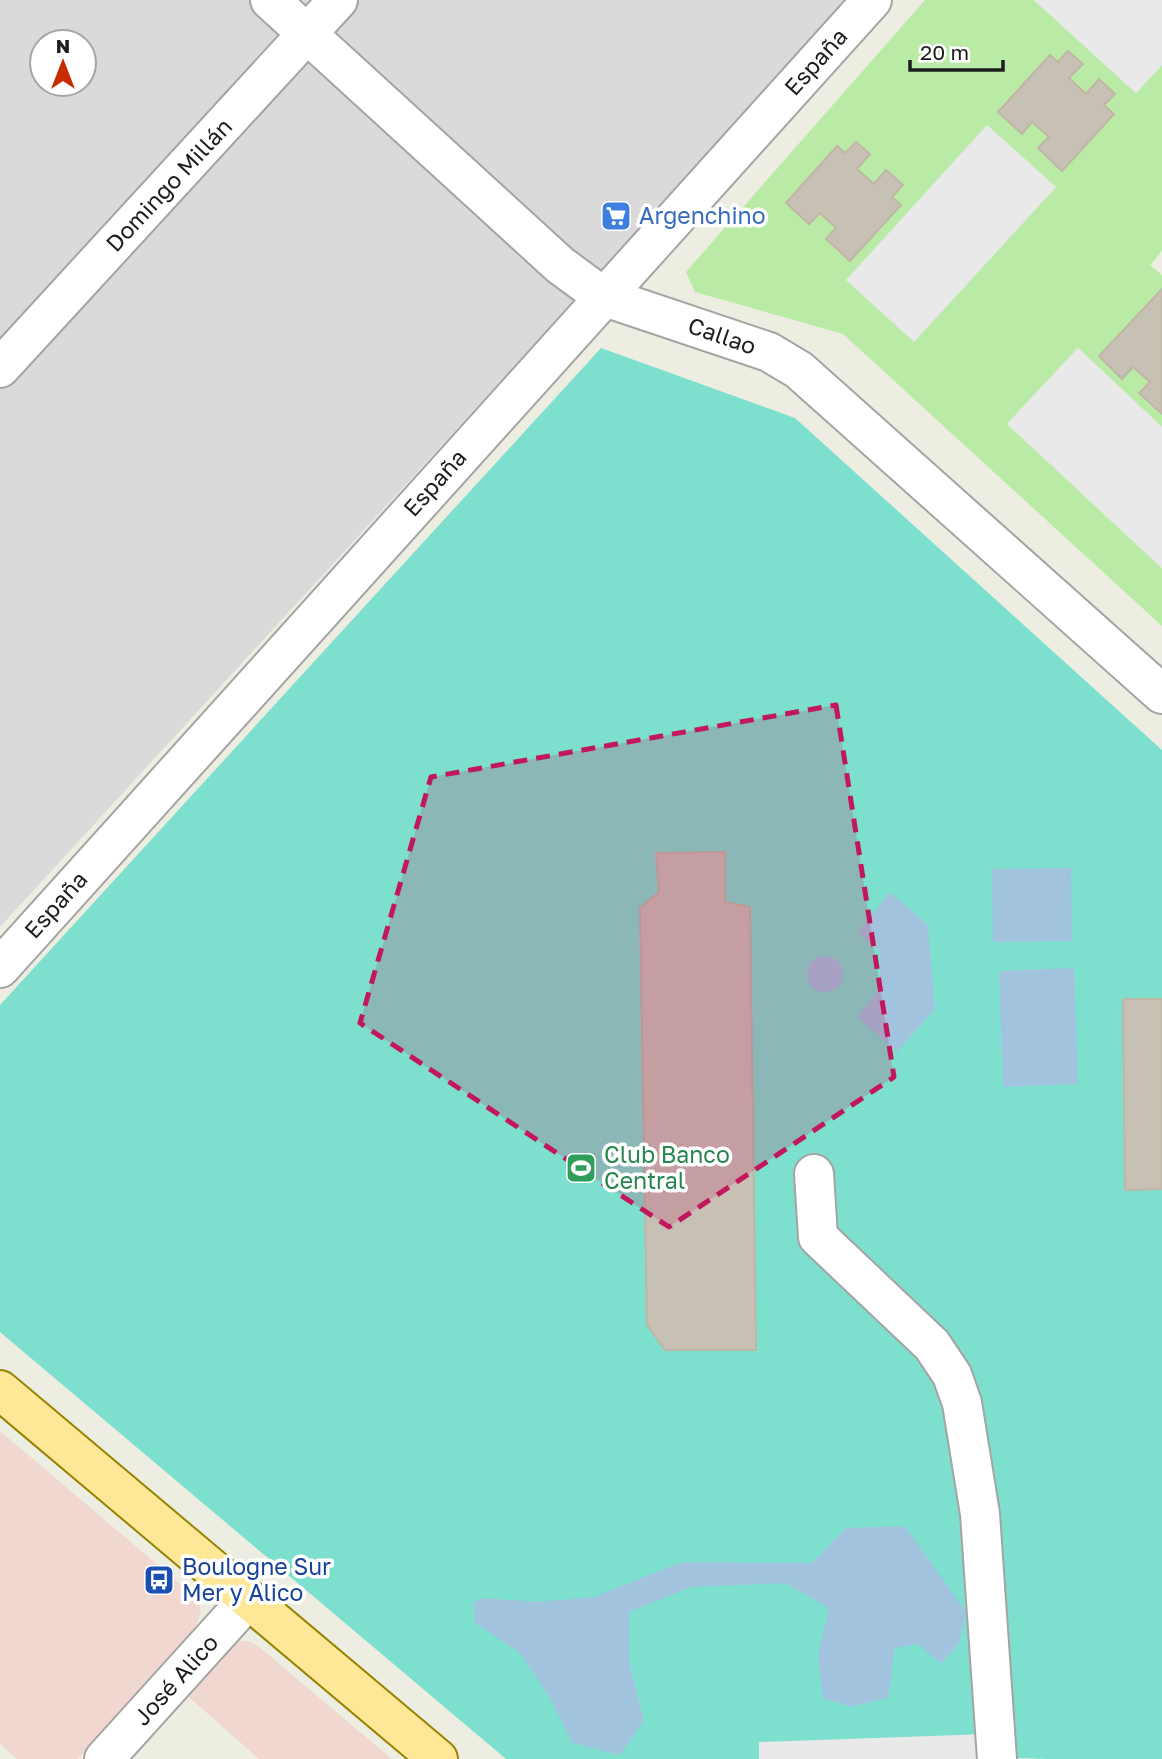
<svg xmlns="http://www.w3.org/2000/svg" width="1162" height="1759" viewBox="0 0 1162 1759" font-family="'Golos Text',sans-serif">
	<style>
		.residential { fill: #dbdada; fill-rule: evenodd }
		.commercial { fill: #f0d8d0 }
		.grass { fill: #b9eba6; fill-rule: evenodd }
		.pitch { fill: #7de0cf }
		.parking { fill: #e9e9e9 }
		.water { fill: #a1c3de }
		.building { fill: #c6c0b5; stroke: #c0b6a4; stroke-width: 2 }
		.lines { fill: none; stroke-linecap: round; stroke-linejoin: round }
		.minor-casing { stroke: #a4a4a4; stroke-width: 42 }
		.major-casing { stroke: #958400; stroke-width: 42 }
		.minor { stroke: #fff; stroke-width: 38 }
		.major { stroke: #fee897; stroke-width: 38 }
		.marked { fill: #c2185b; fill-opacity: 0.2; stroke: #c2185b; stroke-width: 5; stroke-dasharray: 14 9; stroke-linejoin: round }
		.labels { text-anchor: middle; stroke-width: 7; stroke-linejoin: round; paint-order: stroke }
		.street-label { font-size: 23px; fill: #1d1d1d; stroke: #fff }
		.shop-label { font-size: 23px; fill: #366cbe; stroke: #fff; text-anchor: start }
		.leisure-label { font-size: 23px; fill: #27864d; stroke: #fff; text-anchor: start }
		.transit-label { font-size: 23px; fill: #164399; stroke: #fff; text-anchor: start }
	</style>
	<rect width="100%" height="100%" fill="#eeede2"/>
	<path class="residential" d="M0,0H850L0,927ZM42,42H84V84H42Z"/>
	<path class="commercial" d="M0,1431L199,1600L201,1612L194,1631L78,1759H17L0,1744Z
		M236,1641H248L258,1646L392,1759H259L183,1692Z"/>
	<path class="grass" d="M925,0H1034L1136,93L1162,65V251L1150,265L1162,275V289L1099,356L1122,378L1133,367L1150,382L1139,393L1162,414V427L1078,348L1007,424L1162,568V626L843,334L695,292L686,272ZM1069,51L1082,63L1069,78L1086,94L1099,79L1115,93L1104,105L1113,114L1063,170L1038,149L1049,137L1032,122L1022,134L998,112L1050,55L1058,62ZM856,142L869,154L857,169L874,184L886,170L902,184L892,197L901,205L850,261L826,240L836,228L820,213L809,224L786,203L837,146L845,153Z"/>
	<path class="pitch" d="M601,348L795,418L1162,750V1759H506L0,1332V1005Z"/>
	<path class="parking" d="M1034,0H1162V65L1136,93Z
		M987,125L1056,187L914,342L846,280Z
		M1078,348L1162,427V568L1007,424Z
		M1015,1733L1016,1758L1048,1759H759V1742Z"/>
	<path class="water" d="M1071,868L1072,941L993,942L992,869Z
		M890,892L928,925L935,1009L897,1052L857,1016L880,989V952L857,933Z
		M807 974a18 18 0 1 1 36 0a18 18 0 1 1-36 0Z
		M1074,968L1078,1084L1003,1087L999,971Z
		M905,1526L966,1612L960,1642L941,1664L918,1644L895,1648L888,1698L850,1707L823,1698L818,1656L829,1608L785,1583L692,1587L629,1612V1662L644,1721L620,1755L572,1743L549,1696L519,1652L475,1623L473,1602L485,1598L537,1602L594,1597L682,1562L812,1563L846,1528Z"/>
	<path class="building" d="M1068,51L1083,64L1069,78L1086,94L1099,79L1115,94L1104,105L1114,114L1062,171L1038,148L1049,137L1032,122L1022,134L998,112L1050,55L1058,62Z
		M856,142L870,154L857,169L874,184L886,170L903,185L892,197L901,205L850,261L826,239L836,228L820,213L809,224L786,203L837,146L845,153Z
		M1162,289V414L1139,393L1150,382L1133,367L1122,379L1099,356Z
		M725,852V902L750,907L756,1350H665L647,1325L640,908L659,892L656,853Z
		M1123,999H1162V1189L1125,1190Z"/>
	<g class="lines">
		<g class="minor-casing">
			<path id="minor" d="M270,0L560,265L602,296L769,352L799,370L1162,694
				M0,368L338,0
				M0,968L872,0
				M814,1174L818,1237L932,1345L952,1375L962,1403L980,1514L997,1759
				M104,1759L247,1601"/>
		</g>
		<g class="major-casing">
			<path id="major" d="M0,1390L438,1759"/>
		</g>
		<use href="#minor" class="minor"/>
		<use href="#major" class="major"/>
	</g>
	<path class="marked" d="M836,705L894,1077L669,1227L360,1023L431,777Z"/>
	<defs>
		<g id="supermarket-square" transform="scale(1.575)"><rect x="-9" y="-9" width="18" height="18" rx="4" fill="#3f7fe0" stroke="#fff"/><path d="M-6-5.5h2.5l.6 2H6L4.5 2H-2.5L-4.4-4H-6ZM-1.5 3.2a1.3 1.3 0 1 0 .1 0ZM3 3.2a1.3 1.3 0 1 0 .1 0Z" fill="#fff"/></g>
		<g id="stadium-square" transform="scale(1.575)"><rect x="-9" y="-9" width="18" height="18" rx="4" fill="#2e9e5b" stroke="#fff"/><path d="M0-5a6.5 5 0 1 0 0 10a6.5 5 0 1 0 0-10ZM-3.5-1.8h7v3.6h-7Z" fill="#fff"/></g>
		<g id="bus-square" transform="scale(1.575)"><rect x="-9" y="-9" width="18" height="18" rx="4" fill="#1a4fb4" stroke="#fff"/><path d="M-5-6H5V4H4V6H2V4H-2V6H-4V4H-5ZM-3.5-4V0h7V-4ZM-3.5 1.2v1.5H-2V1.2ZM2 1.2v1.5H3.5V1.2Z" fill="#fff"/></g>
	</defs>
	<g fill-rule="evenodd">
		<use href="#supermarket-square" x="616" y="216"/>
		<use href="#stadium-square" x="581" y="1168"/>
		<use href="#bus-square" x="159" y="1580"/>
	</g>
	<g class="labels">
		<g class="street-label">
			<text transform="translate(816 62) rotate(-48)" y="8">España</text>
			<text transform="translate(169 185) rotate(-47)" y="8">Domingo Millán</text>
			<text transform="translate(722 336) rotate(19)" y="8">Callao</text>
			<text transform="translate(435 483) rotate(-48)" y="8">España</text>
			<text transform="translate(56 905) rotate(-48)" y="8">España</text>
			<text transform="translate(176 1680) rotate(-48)" y="8">José Alico</text>
		</g>
		<g class="shop-label">
			<text x="639" y="224">Argenchino</text>
		</g>
		<g class="leisure-label">
			<text x="604" y="1163">Club Banco<tspan x="604" dy="26">Central</tspan></text>
		</g>
		<g class="transit-label">
			<text x="182" y="1575">Boulogne Sur<tspan x="182" dy="26">Mer y Alico</tspan></text>
		</g>
	</g>
	<g transform="translate(63 63)"><circle r="33" fill="#ffffff" stroke="#a5a5a5" stroke-width="2"/>
	<path d="M0-5L12 26L0 18L-12 26Z" fill="#c92b00"/>
	<text y="-10" font-size="19" font-weight="bold" text-anchor="middle" fill="#1d1d1d">N</text>
	</g>
	<path d="M910 60v10h93v-10" fill="none" stroke="#1d1d1d" stroke-width="3.5"/>
	<text x="920" y="60" font-size="21" fill="#1d1d1d" stroke="#ffffff" stroke-width="5" paint-order="stroke">20 m</text>
</svg>
